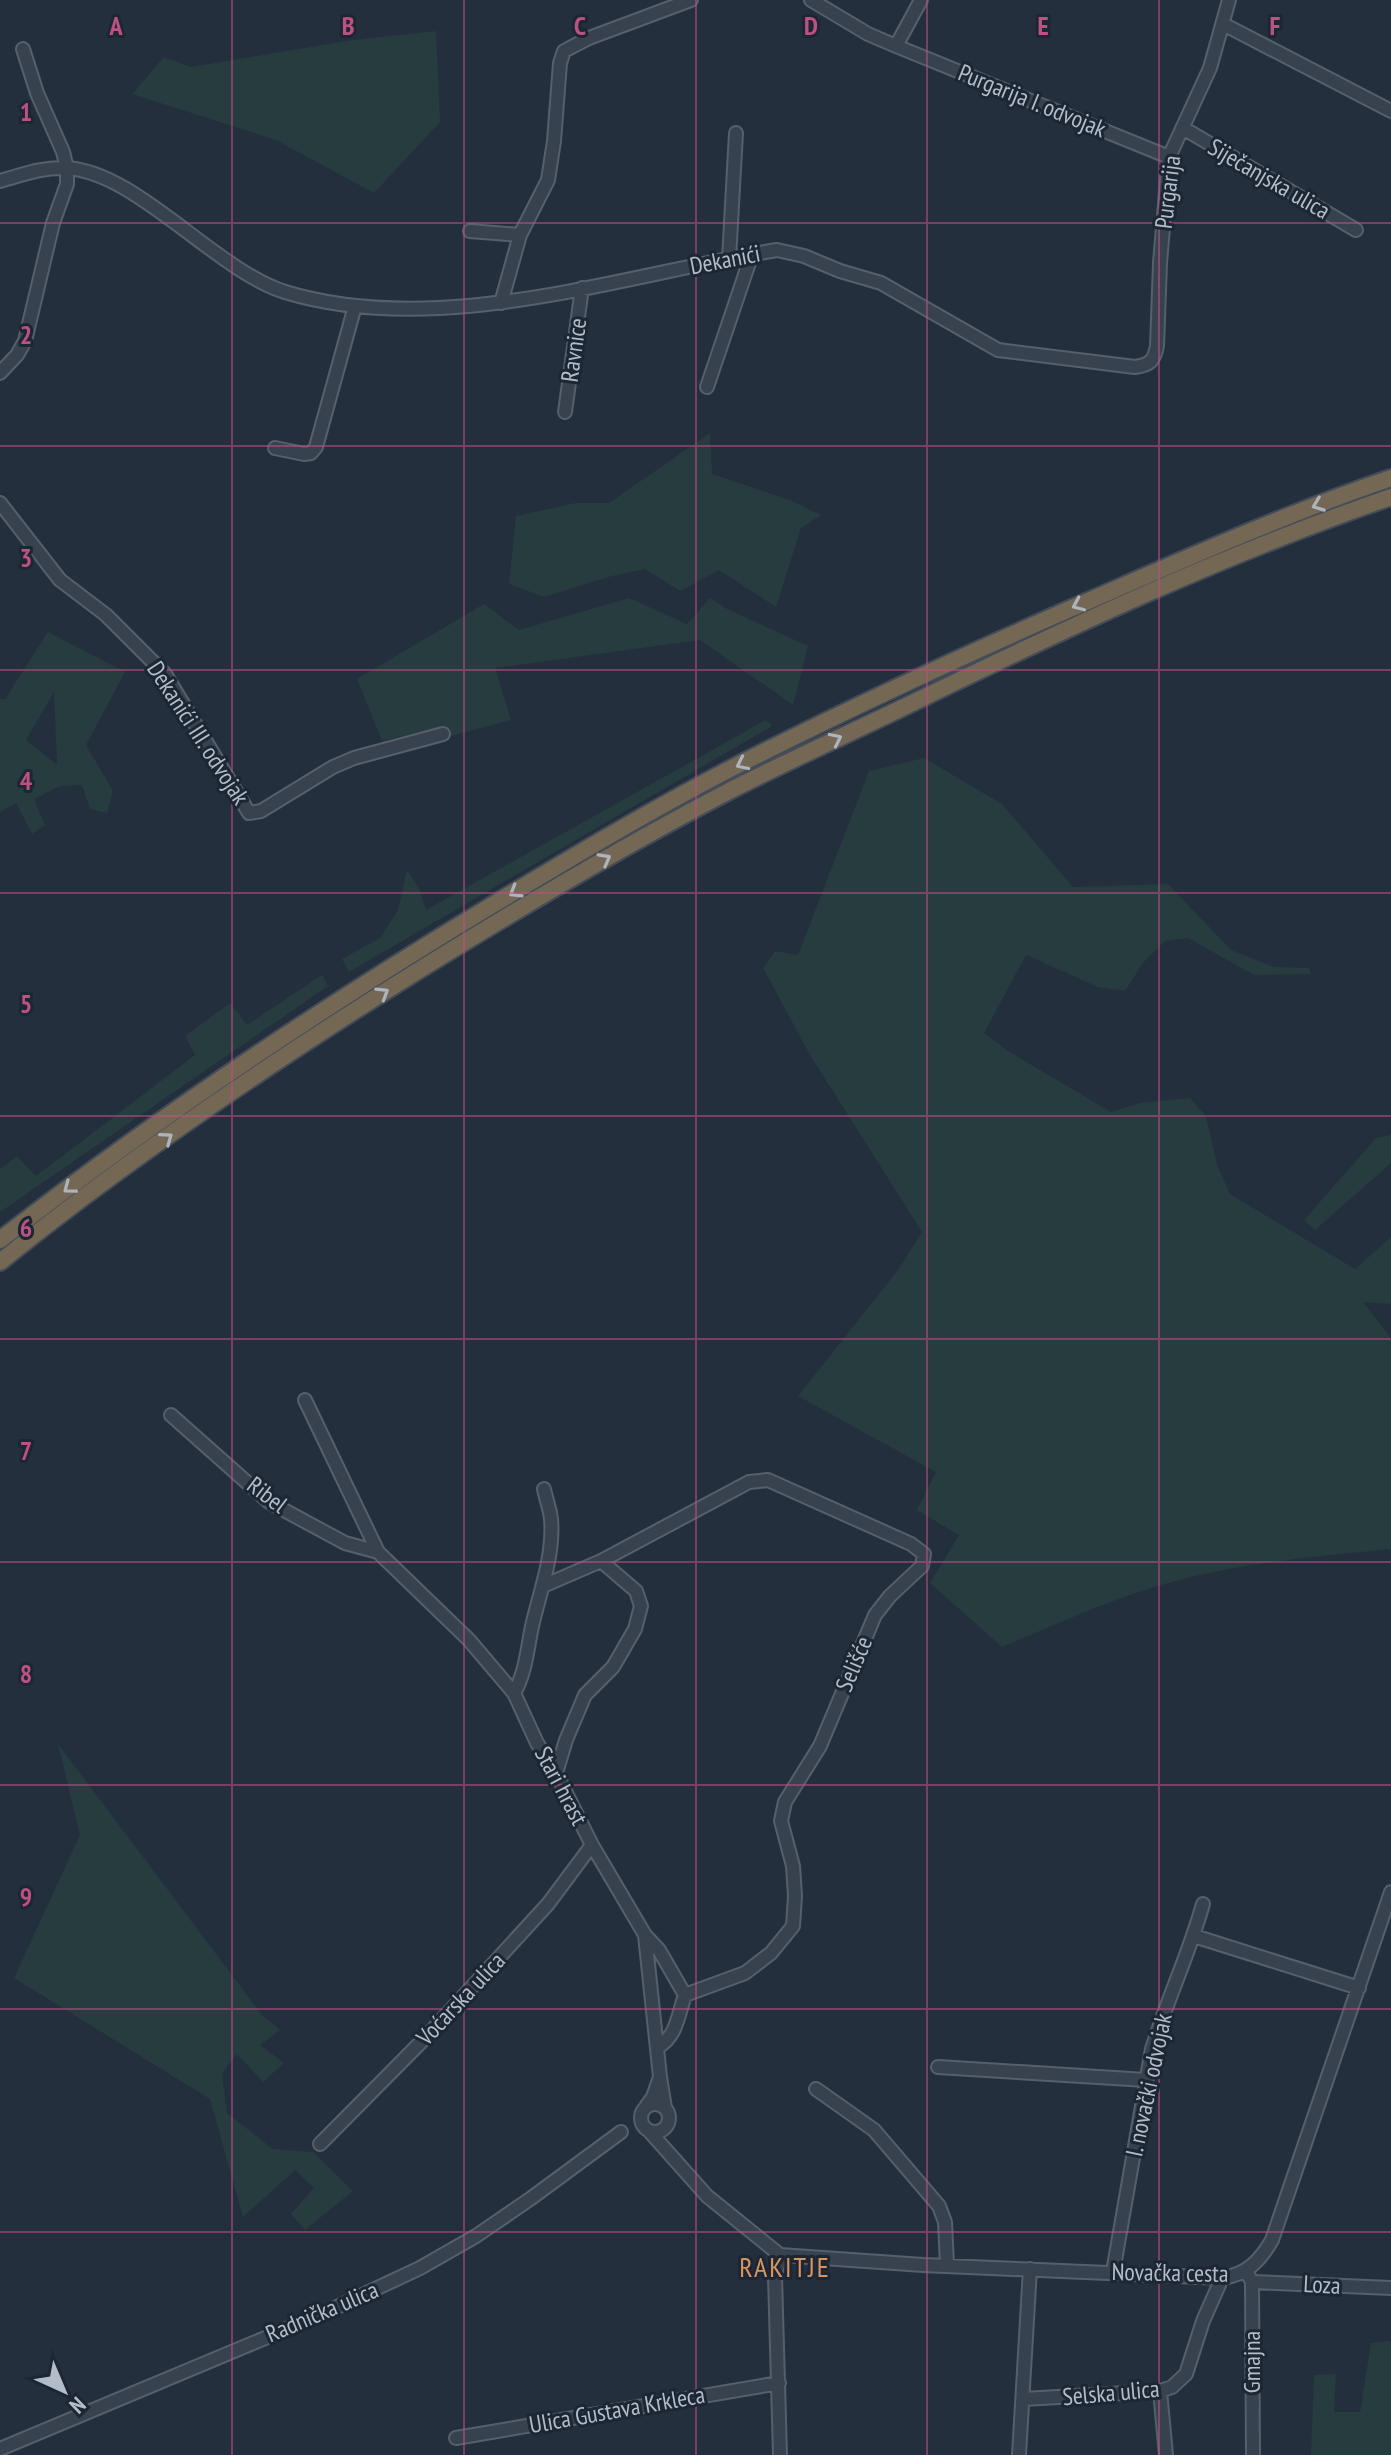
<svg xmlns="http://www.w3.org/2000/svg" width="1391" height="2455" viewBox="0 0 1391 2455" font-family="'PT Sans Narrow',sans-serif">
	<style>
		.green { fill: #263c3f; fill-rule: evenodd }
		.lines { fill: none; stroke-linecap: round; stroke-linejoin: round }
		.minor-casing { stroke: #565f6c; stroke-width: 16 }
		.highway-casing { stroke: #434c59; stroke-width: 20 }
		.minor { stroke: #38414e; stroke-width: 12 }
		.highway { stroke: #746855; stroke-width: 16 }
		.oneway { stroke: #aeb4bd }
		.grid { fill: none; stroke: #bd5182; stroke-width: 2; stroke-opacity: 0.55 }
		.labels { text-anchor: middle; stroke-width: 6; stroke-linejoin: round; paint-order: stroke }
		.street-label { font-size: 24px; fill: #b4bcc9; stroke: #1d2633 }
		.quarter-label { font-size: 28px; letter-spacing: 2px; fill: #d59563; stroke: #1d2633 }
		.grid-label { font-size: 26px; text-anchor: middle; font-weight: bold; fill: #bd5182; stroke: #1d2633; stroke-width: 6; stroke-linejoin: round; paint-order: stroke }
	</style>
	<rect width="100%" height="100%" fill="#242f3e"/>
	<path class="green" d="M436,31L440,122L374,193L276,140L132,94L164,57L191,67L353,40Z
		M710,433L712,474L790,500L821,515L801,528L776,607L719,570L680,591L645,569L612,576L544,597L509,584L516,516L576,503H609Z
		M629,598L687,624L710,598L725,608L808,646L793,705L700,640L495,668L511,720L451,736L447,726L382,741L357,679L484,604L519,630Z
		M48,632L125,672L86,745L113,791L107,813L90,809L82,785L60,786L34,799L45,825L32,834L16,803L0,812V699H5ZM54,692L57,764V765L26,740Z
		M766,720L772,726L349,972L342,959L380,938L398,910L407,870L419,888L426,910Z
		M924,758L1002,804L1073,887L1168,884L1231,950L1274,967L1309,968L1311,974L1254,975L1188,938L1165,941L1143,963L1125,991L1098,987L1026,955L984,1033L1008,1051L1111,1112L1140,1103L1190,1098L1206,1116L1217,1165L1230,1194L1355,1269L1391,1237V1304L1363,1302L1391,1338V1549C1320,1556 1249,1562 1179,1580C1119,1595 1060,1623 1002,1647L930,1583L959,1535L917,1510L936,1472L798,1396L898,1270L922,1232L810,1055L763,968L775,951L798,955L869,771Z
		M322,975L328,986L0,1212V1169L17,1156L36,1176L195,1055L185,1036L230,1003L247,1025Z
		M1391,1135V1163L1315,1230L1304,1220L1376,1138Z
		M58,1744L262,2015L280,2030L260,2045L284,2063L263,2082L237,2054L222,2073L227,2113L273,2149L313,2152L353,2191L305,2230L291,2214L314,2188L295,2170L243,2217L210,2099L14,1978L80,1835Z
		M1391,2341V2455H1311L1314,2375L1336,2374L1334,2412H1360L1371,2343Z"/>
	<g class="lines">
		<g class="minor-casing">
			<path id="minor" d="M811,0L868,34L896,46L1169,157
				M1223,24L1391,111
				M896,46L921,0
				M1183,128L1356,230
				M0,181C22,175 42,167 65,168C135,170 215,270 285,292C439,339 623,275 777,250L804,256L840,271L881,283L998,350L1135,367C1150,365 1154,361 1157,346L1160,263L1169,157L1210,68L1229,0
				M470,231L520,235
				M729,259L736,133
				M501,303L520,235L548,180L554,141L560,63L564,51L589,38L691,0
				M0,373L17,355L25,341L53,223L67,184V168L63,152L37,93L23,49
				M707,387L752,254
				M565,412L582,288
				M275,448L304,454L311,453L316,447L355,306
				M0,503L60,580L106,615L165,674L249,813L261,811L333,767L354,758L443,734
				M305,1400L378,1552
				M171,1415L269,1502L345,1543L378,1552L469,1640L514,1693
				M544,1489C546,1499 550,1509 551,1519C554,1554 541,1589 533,1622C527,1647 527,1670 514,1693L537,1743L556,1773L592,1845L645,1935L660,2077
				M543,1586L601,1561L749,1482L768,1480L911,1544L924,1554L922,1566L890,1596L875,1615L820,1746L785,1802L781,1821L793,1866L795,1896L793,1926L771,1953L745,1973L685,1995C678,2015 677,2036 658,2047
				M556,1773L566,1740L585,1695L613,1667L635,1629L641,1606L636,1591L601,1561
				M645,1935L659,1950L685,1995
				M1194,1936L1359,1988
				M938,2067L1146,2080
				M816,2089L874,2130L939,2206L945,2222L947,2265
				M641 2118a14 14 0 1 1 28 0a14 14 0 1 1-28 0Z
				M647,2105L653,2097L660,2077L665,2108
				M650,2132L707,2196L780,2255
				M320,2144L428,2035L548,1904L592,1845
				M780,2255L923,2265L1222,2278C1246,2275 1260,2261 1272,2240L1391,1892
				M780,2255L775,2276L780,2455
				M1246,2271L1252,2282L1253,2455
				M1113,2272L1152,2049C1167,2000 1189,1954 1203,1904
				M1252,2282L1391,2288
				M1160,2391L1166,2455
				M1024,2399L1160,2391L1172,2387L1186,2374L1203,2321L1222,2278
				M456,2438L779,2383
				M0,2449L320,2315L420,2268L476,2236L530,2199L621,2132
				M1019,2455L1030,2269"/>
		</g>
		<g class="highway-casing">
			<path id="highway" d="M0,1240C156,1118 320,1009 489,907C569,859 649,811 732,768C843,711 958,658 1072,608C1178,562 1282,515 1391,478
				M0,1262C126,1160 263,1068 400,982C509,914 619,848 733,789C790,760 848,734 906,706C1064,629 1225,554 1391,497"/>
		</g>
		<use href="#minor" class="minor"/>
		<use href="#highway" class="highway"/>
	</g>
	<defs><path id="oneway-chevron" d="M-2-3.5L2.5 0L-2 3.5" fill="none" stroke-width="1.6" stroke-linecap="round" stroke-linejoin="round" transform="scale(2)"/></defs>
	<g class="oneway">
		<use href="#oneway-chevron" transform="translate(1318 505) rotate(159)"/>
		<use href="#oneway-chevron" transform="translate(1078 605) rotate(156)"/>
		<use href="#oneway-chevron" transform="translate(836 739) rotate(-26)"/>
		<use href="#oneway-chevron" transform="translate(742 764) rotate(154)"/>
		<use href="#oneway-chevron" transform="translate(605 859) rotate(-29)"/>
		<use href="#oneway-chevron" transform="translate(515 892) rotate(149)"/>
		<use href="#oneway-chevron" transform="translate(383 993) rotate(-32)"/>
		<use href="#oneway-chevron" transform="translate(167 1138) rotate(-36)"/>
		<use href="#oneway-chevron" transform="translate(69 1188) rotate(143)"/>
	</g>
	<path class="grid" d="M232,0V2455M464,0V2455M696,0V2455M927,0V2455M1159,0V2455M0,223H1391M0,446H1391M0,670H1391M0,893H1391M0,1116H1391M0,1339H1391M0,1562H1391M0,1785H1391M0,2009H1391M0,2232H1391"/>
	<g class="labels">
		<g class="street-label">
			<text transform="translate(1032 101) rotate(22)" y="8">Purgarija I. odvojak</text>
			<text transform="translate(1269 179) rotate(30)" y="8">Siječanjska ulica</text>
			<text transform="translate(1168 192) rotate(-83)" y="8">Purgarija</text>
			<text transform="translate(725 260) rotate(-11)" y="8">Dekanići</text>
			<text transform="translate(574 350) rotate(-82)" y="8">Ravnice</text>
			<text transform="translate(198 733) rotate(57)" y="8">Dekanići III. odvojak</text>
			<text transform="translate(267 1495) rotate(37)" y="8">Ribel</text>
			<text transform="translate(854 1664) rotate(-67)" y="8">Selišće</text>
			<text transform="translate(561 1786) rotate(62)" y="8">Stari hrast</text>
			<text transform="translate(461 1999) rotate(-47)" y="8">Voćarska ulica</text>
			<text transform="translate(1149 2085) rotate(-78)" y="8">I. novački odvojak</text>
			<text transform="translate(1170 2273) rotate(1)" y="8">Novačka cesta</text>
			<text transform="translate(1322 2285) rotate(3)" y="8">Loza</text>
			<text transform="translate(322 2312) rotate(-23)" y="8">Radnička ulica</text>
			<text transform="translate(1252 2362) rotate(-90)" y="8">Gmajna</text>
			<text transform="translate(1111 2393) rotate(-5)" y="8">Selska ulica</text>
			<text transform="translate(617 2410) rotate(-10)" y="8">Ulica Gustava Krkleca</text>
		</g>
		<g class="quarter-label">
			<text x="785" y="2277">RAKITJE</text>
		</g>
	</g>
	<g class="grid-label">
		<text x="116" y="35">A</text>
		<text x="348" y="35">B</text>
		<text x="580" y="35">C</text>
		<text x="811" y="35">D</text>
		<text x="1043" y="35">E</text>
		<text x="1275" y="35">F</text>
		<text x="26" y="121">1</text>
		<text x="26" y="344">2</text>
		<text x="26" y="567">3</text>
		<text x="26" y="790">4</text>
		<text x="26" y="1013">5</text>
		<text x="26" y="1237">6</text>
		<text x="26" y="1460">7</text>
		<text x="26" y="1683">8</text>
		<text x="26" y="1906">9</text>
	</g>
	<g transform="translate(64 2391) rotate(136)" stroke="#1d2633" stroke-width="6" paint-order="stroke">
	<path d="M0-6L14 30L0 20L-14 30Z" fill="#b4bcc9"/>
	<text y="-12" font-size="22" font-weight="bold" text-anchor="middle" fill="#b4bcc9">N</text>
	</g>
</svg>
